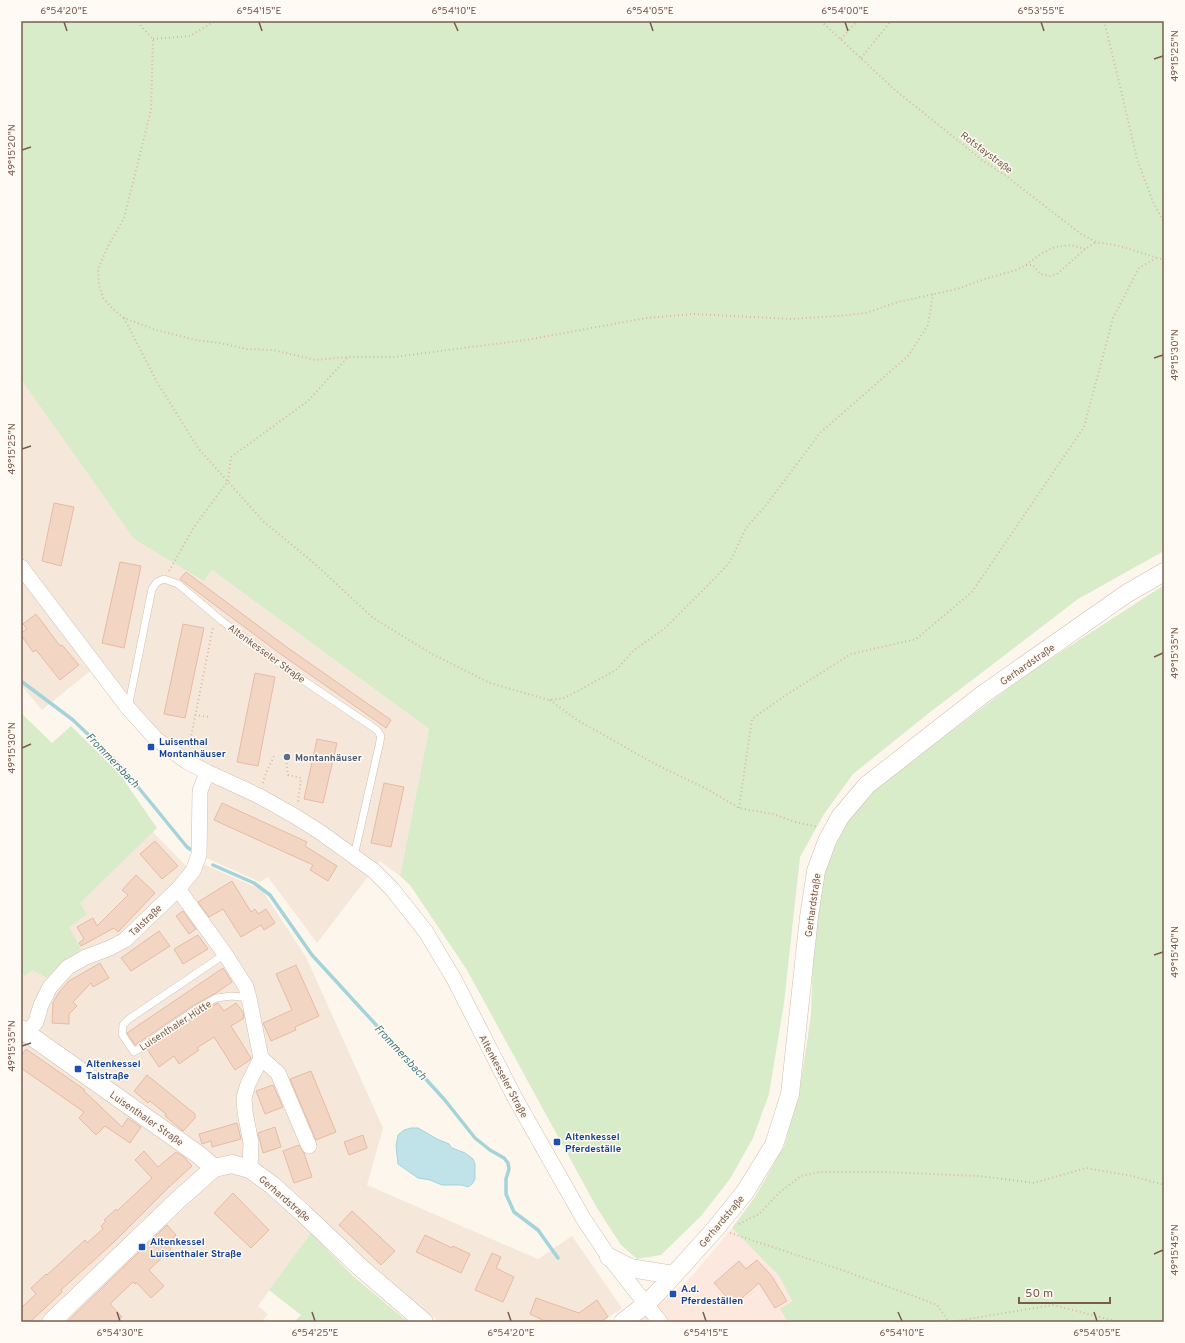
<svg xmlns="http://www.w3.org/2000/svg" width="1185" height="1343" viewBox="0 0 1185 1343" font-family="Overpass,sans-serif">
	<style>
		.residential { fill: #f5e8da }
		.commercial { fill: #fde8e0 }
		.green { fill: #d8ecc9 }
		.water { fill: #bfe3e8; stroke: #a5d3da }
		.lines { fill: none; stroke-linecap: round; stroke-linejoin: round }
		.stream { stroke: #a5d3da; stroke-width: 3.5 }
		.building { fill: #f3d5c3; stroke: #e6bba3 }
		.service-casing { stroke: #d1beb0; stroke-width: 8 }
		.minor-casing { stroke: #d1beb0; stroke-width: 16 }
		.tertiary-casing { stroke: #d1beb0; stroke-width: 19 }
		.path { stroke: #d9b8a5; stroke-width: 2; stroke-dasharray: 1 3; stroke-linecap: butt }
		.service { stroke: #fff; stroke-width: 7 }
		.minor { stroke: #fff; stroke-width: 15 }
		.tertiary { stroke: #fff; stroke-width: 18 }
		.ticks { fill: none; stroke: #7a5c4d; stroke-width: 1.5 }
		.transit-dot { fill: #1a4fb4; stroke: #fffaf3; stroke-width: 1.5 }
		.service-dot { fill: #5c6f8a; stroke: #fffaf3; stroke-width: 1.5 }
		.labels { text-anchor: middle; stroke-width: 3; stroke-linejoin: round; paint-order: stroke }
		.street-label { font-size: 10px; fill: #7a5c4d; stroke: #fffaf3 }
		.transit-label { font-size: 10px; font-weight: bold; fill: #164399; stroke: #fffaf3; text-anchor: start }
		.service-label { font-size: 10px; font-weight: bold; fill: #4e5e75; stroke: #fffaf3; text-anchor: start }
		.water-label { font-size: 11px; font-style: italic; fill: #437c86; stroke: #fffaf3 }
		.neatline { fill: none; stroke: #7a5c4d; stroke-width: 1.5 }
		.ticks-label { font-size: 10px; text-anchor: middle; fill: #7a5c4d }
	</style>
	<rect width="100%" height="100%" fill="#fdf6ec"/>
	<path class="residential" d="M21,379L204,581L212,570L429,729L400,876L380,861L317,943L268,877L260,882L204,857L206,795L218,773L195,761L148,723L100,663L42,710L21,685Z
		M149,828L188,868L194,860L262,890L306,957L383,1128L367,1185L538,1259L572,1236L622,1308L602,1322H439L377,1271L320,1221L258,1306L268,1314L261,1322H21V950Z"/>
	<path class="commercial" d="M732,1228L779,1276L792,1301L781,1309L788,1322H639L692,1276Z"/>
	<path class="green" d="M21,21H1164V551L1078,599L929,713L853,774L824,814L800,857L784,1003L769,1094L753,1138L730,1179L701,1216L661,1255L637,1259L621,1245L597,1208L467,970L410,885L400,876L429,729L212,570L204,581L134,539L21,379Z
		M1164,585V1322H788L780,1309L792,1301L779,1276L732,1228L755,1197L785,1144L800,1088L811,1015L814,930L822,881L829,857L848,821L879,786L1027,674Z
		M21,713L52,743L71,726L119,773L157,828L80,903L87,914L69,927L81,949L64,961L47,978L32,970L25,976L21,972Z
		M311,1233L353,1276L408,1322H294L301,1315L269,1290Z"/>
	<path class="water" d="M411,1128H418L437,1139L449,1144L452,1148L465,1153L473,1159L475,1164V1179L472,1184L468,1187L462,1185H442L430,1180L418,1178L398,1164L396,1146L398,1135L404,1130Z"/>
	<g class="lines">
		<path class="stream" d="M21,681L73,720L120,765L187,847L193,851
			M213,865L254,883L270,895L312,955L444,1099L475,1138L490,1150L504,1158L508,1163L509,1169L506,1179V1194L514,1212L538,1230L558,1258"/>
	</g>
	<path class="building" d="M54,503L74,507L61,566L42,561Z
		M120,562L141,566L124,648L102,643Z
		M186,572L288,648L391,720L386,728L282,655L180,579Z
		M36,614L60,646L62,645L79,665L60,680L36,650L33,652L21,635V633L27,629L23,624Z
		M183,624L204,628L185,718L164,714Z
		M255,673L275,677L258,766L237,762Z
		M317,739L337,743L323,803L304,799Z
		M384,783L404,787L391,847L371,843Z
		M222,803L307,842L305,846L337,866L328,881L310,870L313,865L214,820Z
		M155,841L178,866L162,879L140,854Z
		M136,875L155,893L118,932L114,928L81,946L79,943L84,939L77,927L93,918L97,926L128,895L122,890Z
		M232,881L251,912L255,909L258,914L266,909L275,923L264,930L261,925L241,937L223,909L209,917L198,902Z
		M183,911L196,929L189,934L176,916Z
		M159,931L170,946L131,971L121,958Z
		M198,935L208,949L183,964L174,949Z
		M100,963L109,978L93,987L91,983L73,1002L77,1006L69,1014V1024L52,1023L53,1002L60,991L69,981Z
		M296,965L319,1016L295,1027L296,1030L271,1041L263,1023L292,1010L276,974Z
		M223,968L232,982L216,993L194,1005L135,1045L127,1033Z
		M218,1003L224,1011L236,1003L243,1012L244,1018L231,1026L251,1058L250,1060L235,1070L214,1037L197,1048L199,1050L179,1064L174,1056L159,1067L147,1049L200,1013Z
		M26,1049L85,1090L84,1091L122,1127L128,1118L141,1127L130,1143L105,1126L96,1135L79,1118L84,1112L21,1068V1056Z
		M311,1071L336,1132L316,1140L290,1079Z
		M147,1075L195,1114V1118L183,1131L165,1116L166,1114L150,1101L148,1103L134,1091Z
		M273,1085L283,1107L265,1114L256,1091Z
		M237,1123L241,1139L212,1147L211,1141L202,1144L199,1134Z
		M275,1127L281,1147L263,1153L258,1133Z
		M363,1135L367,1148L349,1155L344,1142Z
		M299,1145L304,1153L312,1177L294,1183L283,1151Z
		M144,1151L158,1167L176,1152L184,1157L192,1166L169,1187L115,1241L61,1290L62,1292L30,1322H21V1308L36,1294L31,1288L46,1274L47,1275L85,1240L87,1243L103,1229L101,1226L106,1221L104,1220L116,1209L117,1211L152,1178L135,1160Z
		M233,1193L269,1230L251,1248L214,1213Z
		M352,1211L395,1251L381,1265L339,1225Z
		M167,1225L176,1235L167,1244L171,1249L149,1270L164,1286L151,1298L136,1282L135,1284L133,1282L110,1304L122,1317L116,1322H67Z
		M425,1235L452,1248L453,1246L470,1254L461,1273L416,1252Z
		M492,1253L501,1257L496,1268L514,1277L503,1302L475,1290Z
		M757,1260L771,1275L787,1301L775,1308L759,1283L734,1305L714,1283L739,1261L746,1269Z
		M536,1298L579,1313L597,1300L608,1317L600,1322H547L530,1314Z"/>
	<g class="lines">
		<g class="service-casing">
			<path id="service" d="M128,708L152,589L157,582L164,579L178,584L222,621L291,672L377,730L381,736L379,746L354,856
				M225,954L129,1019L123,1025L122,1034L134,1052L197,1009L216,998L232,996L249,998"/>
		</g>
		<g class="minor-casing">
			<path id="minor" d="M21,567L128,708L156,739L186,761L207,772L259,796L293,815L320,832L374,871L392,889L426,932L454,979L515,1098L583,1218L609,1257L660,1322
				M178,889L225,954L246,987L249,998L261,1058L248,1084L244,1098L245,1112L251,1143L250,1169
				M27,1033L36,1022L41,1005L50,987L68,967L86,957L110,948L125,940L178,889L193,871L199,855L200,791L207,772
				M261,1058L278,1073L309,1146"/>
		</g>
		<g class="tertiary-casing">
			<path id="tertiary" d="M21,1029L199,1155L214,1168
				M609,1257L630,1268L674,1275
				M51,1322L179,1199L214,1168L232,1164L250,1169L272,1185L303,1213L361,1268L424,1322
				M623,1322L646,1304L662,1288L716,1228L745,1192L774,1145L790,1094L809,917L816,871L827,841L840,817L867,785L982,695L1126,594L1164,572"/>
		</g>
		<path class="path" d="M140,21L141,26L153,39L151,110L124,218L107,248L98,269L99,285L103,298L114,310L124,318L156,330L196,340L220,343L247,349L273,350L316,360L347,357H394L432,352L526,340L646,318L694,314L791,319L838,316L866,313L898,302L957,289L985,279L1016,270L1026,265L1042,253L1055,247L1071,245L1085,249
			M821,21L895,90L982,160L1006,176L1081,234L1096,242L1120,246L1164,260
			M1104,21L1120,86L1137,159L1153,202L1164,223
			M153,39L190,36L215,21
			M841,39L857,21
			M861,58L891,21
			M1026,265H1033L1040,274L1050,276L1057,274L1085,249L1096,242
			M124,318L157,382L198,448L263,521L315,564L373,618L432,654L490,683L549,700L564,698L574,693L616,670L633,651L665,628L716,577L730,562L746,528L767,504L820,433L908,356L928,325L933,294
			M169,571L194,527L228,481L231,457L308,401L347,358
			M550,700L577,720L657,765L705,788L739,808L773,814L795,822L818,827
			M195,715L210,717
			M189,747L213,627
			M286,759L288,775L301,778L298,802
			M263,783L266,773L274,756
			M739,808L752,719L786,695L851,654L916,639L972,592L1084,427L1113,318L1139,268L1156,258
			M739,1224L759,1214L780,1192L801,1176L820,1172H883L979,1176L1034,1183L1086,1168L1132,1176L1164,1185
			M730,1233L839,1269L919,1298L937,1305L949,1322
			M950,1322L1053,1305L1115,1321"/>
		<use href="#service" class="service"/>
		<use href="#minor" class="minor"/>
		<use href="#tertiary" class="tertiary"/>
	</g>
	<path class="ticks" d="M64,22L67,31M259,22L262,31M454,22L458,31M650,22L653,31M845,22L848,31M1041,22L1044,31M1154,59L1163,56M22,150L31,147M1154,358L1163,355M22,449L31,446M1154,657L1163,653M22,748L31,744M1154,955L1163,952M22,1046L31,1043M1154,1254L1163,1250M117,1312L120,1321M312,1312L315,1321M508,1312L511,1321M703,1312L706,1321M898,1312L902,1321M1094,1312L1097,1321"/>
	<g class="transit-dot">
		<rect x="147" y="743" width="8" height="8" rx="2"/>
		<rect x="74" y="1065" width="8" height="8" rx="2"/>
		<rect x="553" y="1138" width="8" height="8" rx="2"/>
		<rect x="138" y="1243" width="8" height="8" rx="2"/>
		<rect x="669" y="1290" width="8" height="8" rx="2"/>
	</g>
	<circle class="service-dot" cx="287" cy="757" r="4"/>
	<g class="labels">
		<g class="street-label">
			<text transform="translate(987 152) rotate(37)" y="4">Rotstaystraße</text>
			<text transform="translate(267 653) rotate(36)" y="4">Altenkesseler Straße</text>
			<text transform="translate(1027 664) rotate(-35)" y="4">Gerhardstraße</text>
			<text transform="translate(812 905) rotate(-82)" y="4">Gerhardstraße</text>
			<text transform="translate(145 920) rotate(-44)" y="4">Talstraße</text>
			<text transform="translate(175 1025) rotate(-33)" y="4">Luisenthaler Hütte</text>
			<text transform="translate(504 1076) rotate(62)" y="4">Altenkesseler Straße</text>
			<text transform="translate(147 1118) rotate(35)" y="4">Luisenthaler Straße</text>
			<text transform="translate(285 1198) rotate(41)" y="4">Gerhardstraße</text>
			<text transform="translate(721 1221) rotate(-50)" y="4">Gerhardstraße</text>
		</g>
		<g class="transit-label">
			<text x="159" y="745">Luisenthal<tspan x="159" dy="12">Montanhäuser</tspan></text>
			<text x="86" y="1067">Altenkessel<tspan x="86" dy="12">Talstraße</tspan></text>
			<text x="565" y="1140">Altenkessel<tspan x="565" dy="12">Pferdeställe</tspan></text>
			<text x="150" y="1245">Altenkessel<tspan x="150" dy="12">Luisenthaler Straße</tspan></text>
			<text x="681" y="1292">A.d.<tspan x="681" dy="12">Pferdeställen</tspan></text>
		</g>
		<g class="service-label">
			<text x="295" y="761">Montanhäuser</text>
		</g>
		<g class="water-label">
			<text transform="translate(113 760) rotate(46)" y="4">Frommersbach</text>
			<text transform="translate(401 1052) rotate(47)" y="4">Frommersbach</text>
		</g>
	</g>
	<rect width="1185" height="1343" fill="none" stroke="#fffaf3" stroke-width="44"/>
	<path d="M1019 1297v6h91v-6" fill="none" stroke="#7a5c4d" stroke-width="2"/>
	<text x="1025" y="1297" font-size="12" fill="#7a5c4d" stroke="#fffaf3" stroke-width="3" paint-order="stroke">50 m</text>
	<rect x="22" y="22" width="1141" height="1299" class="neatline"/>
	<g class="ticks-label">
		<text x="64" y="14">6°54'20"E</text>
		<text x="259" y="14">6°54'15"E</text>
		<text x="454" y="14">6°54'10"E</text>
		<text x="650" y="14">6°54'05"E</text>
		<text x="845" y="14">6°54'00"E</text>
		<text x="1041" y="14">6°53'55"E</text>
		<text transform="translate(1174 56) rotate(-90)" y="4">49°15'25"N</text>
		<text transform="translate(11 150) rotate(-90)" y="4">49°15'20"N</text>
		<text transform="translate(1174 355) rotate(-90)" y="4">49°15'30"N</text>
		<text transform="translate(11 449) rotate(-90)" y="4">49°15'25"N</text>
		<text transform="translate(1174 653) rotate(-90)" y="4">49°15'35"N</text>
		<text transform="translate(11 748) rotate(-90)" y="4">49°15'30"N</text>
		<text transform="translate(1174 952) rotate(-90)" y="4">49°15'40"N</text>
		<text transform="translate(11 1046) rotate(-90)" y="4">49°15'35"N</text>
		<text transform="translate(1174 1250) rotate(-90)" y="4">49°15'45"N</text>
		<text x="120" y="1336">6°54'30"E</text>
		<text x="315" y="1336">6°54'25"E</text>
		<text x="511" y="1336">6°54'20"E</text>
		<text x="706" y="1336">6°54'15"E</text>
		<text x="902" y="1336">6°54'10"E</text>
		<text x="1097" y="1336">6°54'05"E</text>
	</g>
</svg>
